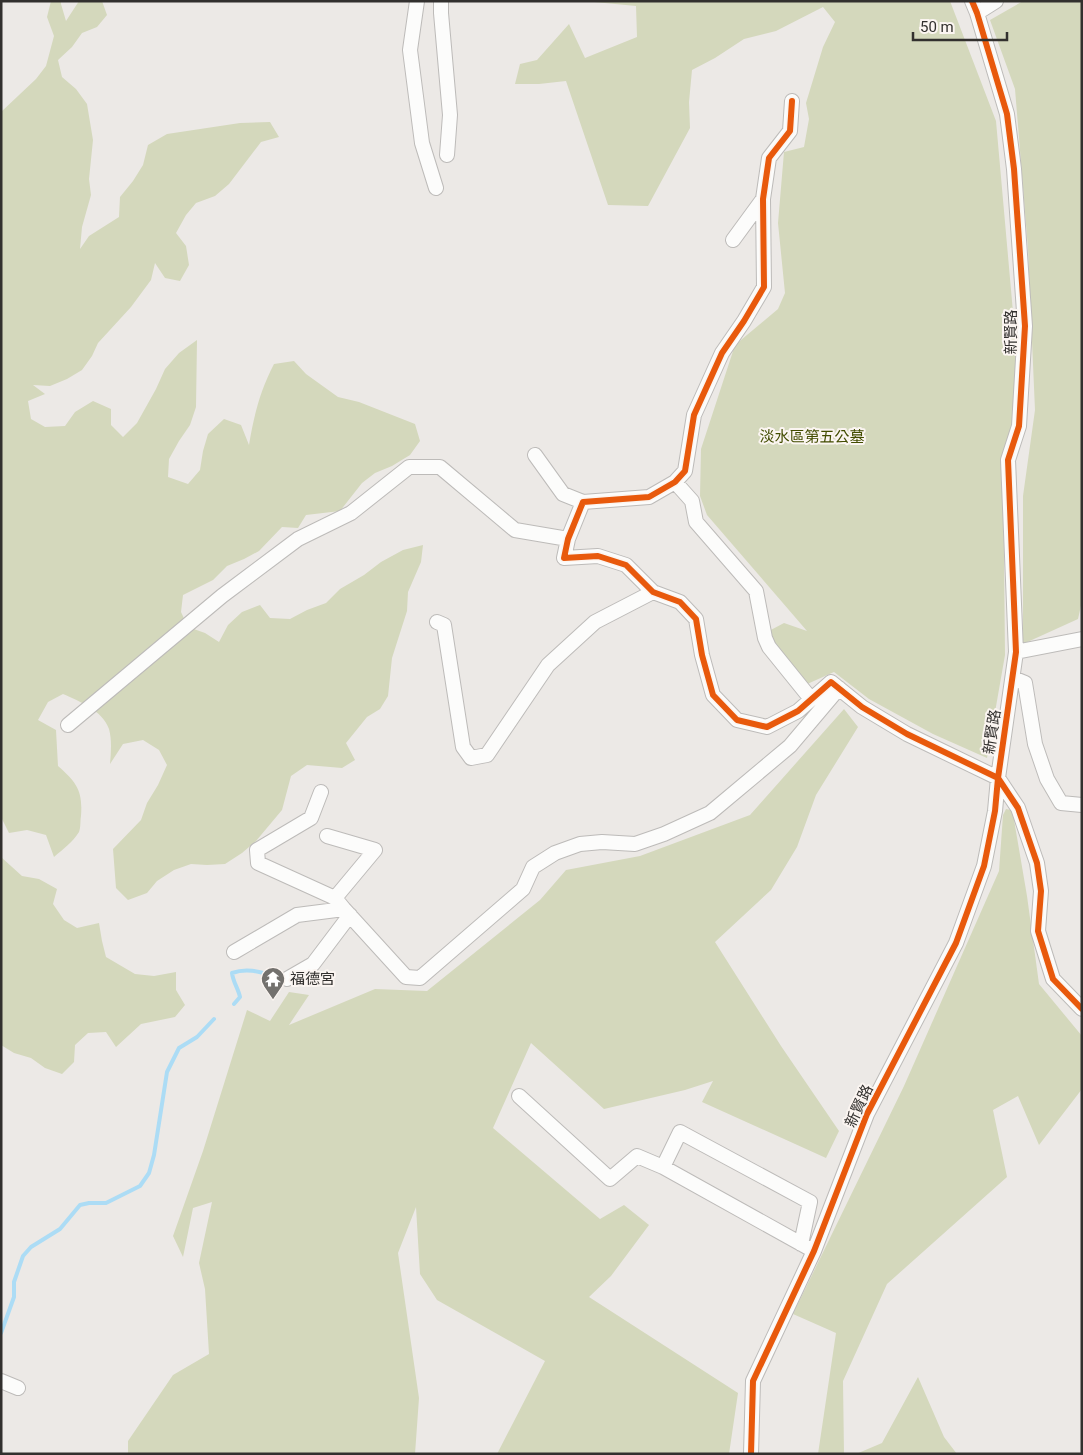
<svg xmlns="http://www.w3.org/2000/svg" width="1083" height="1455" viewBox="0 0 1083 1455" font-family="Roboto,'Noto Sans TC',sans-serif">
	<style>
		.green { fill: #d4d8bc }
		.lines { fill: none; stroke-linecap: round; stroke-linejoin: round }
		.stream { stroke: #acdcf5; stroke-width: 4 }
		.minor-casing { stroke: #bdbbb9; stroke-width: 16 }
		.minor { stroke: #fcfcfb; stroke-width: 14 }
		.cycleway-casing { stroke: #fbf5f1; stroke-width: 9 }
		.cycleway { stroke: #e8590c; stroke-width: 6 }
		.labels { text-anchor: middle; stroke-width: 4; stroke-linejoin: round; paint-order: stroke }
		.street-label { font-size: 15px; fill: #32302e; stroke: #fbf5f1 }
		.park-label { font-size: 15px; fill: #424c00; stroke: #fbf5f1 }
		.poi-label { font-size: 15px; fill: #32302e; stroke: #fbf5f1; text-anchor: start }
	</style>
	<rect width="100%" height="100%" fill="#ece9e6"/>
	<path class="green" d="M51,1H61V4L66,21L79,1H102L107,15L97,27L82,33L72,47L58,60L62,77L76,89L87,104L93,140L89,179L91,195L82,227L80,249L89,236L119,217L120,197L133,181L143,165L148,145L167,134L240,123L270,122L279,137L261,142L229,184L215,196L196,203L186,215L176,233L186,246L189,265L180,281L165,278L155,263L151,280L131,307L98,343L92,356L82,370L67,379L50,386L33,385L45,394L28,401L31,419L45,427L65,426L75,412L93,401L111,409V425L123,437L137,423L156,389L165,369L179,353L197,340L196,407L190,425L179,441L169,459L168,477L188,484L200,470L203,451L208,434L224,419L241,425L249,445C254,415 260,391 274,364L294,361L306,374L338,397L359,402L415,424L420,441L410,455L392,466L375,473L362,483L340,511L306,515L298,528L282,527L259,551L244,559L227,566L213,580L183,595L181,612L188,627L205,633L219,642L228,625L242,612L260,605L270,618L290,619L307,610L326,603L340,589L364,575L381,562L403,550L423,545L421,562L408,592L407,611L392,658L388,696L380,709L367,717L346,743L355,760L342,768L307,765L291,776L282,810L256,841L242,853L225,864L207,865L191,864L174,870L157,881L147,893L128,900L116,888L113,849L141,820L147,803L158,785L167,765L159,750L143,740L123,744L110,764C111,752 112,740 109,729C102,710 79,701 63,694L48,702L38,720L56,730L58,766C76,782 83,790 81,816C80,821 81,827 79,832C73,842 63,849 54,857L46,835L27,830L9,833L1,817V112L36,79L46,66L54,36L47,17Z
		M584,1H950L996,121L1020,391L1003,457L1005,655L987,758L933,734L869,699L834,672L805,685L793,678L767,632L784,623L807,631L707,515L700,496L701,449L735,345L778,309L785,293L778,223L784,152L804,147L809,119L806,103L823,47L835,22L823,7L776,31L744,39L715,58L692,70L689,102L690,128L648,206L608,205L566,81L539,84H515L520,64L537,60L569,24L585,58L637,37L636,6Z
		M1023,1H1082V601L1078,619L1023,644V496L1035,410L1028,249L1015,89L990,20Z
		M844,709L858,727L816,795L797,847L771,890L715,942L781,1046L839,1131L826,1158L702,1102L713,1081L685,1090L604,1109L531,1043L493,1128L600,1219L624,1205L649,1225L611,1276L589,1297L738,1393L729,1454H497L545,1361L437,1300L420,1274L416,1207L398,1253L419,1398L415,1454H128V1441L173,1375L209,1354L205,1289L199,1263L212,1202L193,1208L183,1257L173,1236L203,1151L247,1010L270,1021L289,992L309,995L289,1025L375,989L427,991L540,900L566,870L640,856L750,815Z
		M1006,809L1011,810L1013,814L1027,896L1039,984L1082,1036V1089L1039,1145L1018,1096L993,1110L1007,1177L887,1284L843,1381L844,1454H818L836,1333L793,1314L904,1086L999,871L1003,815Z
		M1,857L22,876L39,879L57,889L53,904L64,920L77,928L99,923L102,941L106,957L135,974L154,976L176,972V990L185,1005L175,1017L141,1024L116,1047L106,1032L88,1033L75,1045L74,1062L62,1074L45,1068L31,1058L14,1053L1,1045Z
		M918,1377L944,1437L957,1454H856L882,1443Z"/>
	<g class="lines">
		<path class="stream" d="M234,1004L240,997C238,988 233,982 232,973C246,968 258,971 273,976
			M1,1333L14,1297V1282L23,1256L31,1247L60,1229L80,1205L89,1203H106L140,1186L149,1173L154,1155L167,1072L179,1048L197,1037L214,1019"/>
		<g class="minor-casing">
			<path id="minor" d="M417,1L410,50L422,143L436,188
				M441,1V13L450,115L447,155
				M977,13L996,1
				M792,101L790,131L769,158L763,199L764,287L744,321L722,353L694,415L685,471L675,482L649,497L583,502L568,539L564,558L598,556L626,565L653,592L680,602L696,619L702,655L713,695L737,720L767,727L798,711L831,682L862,707L907,734L998,778L1018,808L1037,863L1041,891L1038,931L1053,979L1082,1009
				M733,240L763,199
				M535,455L563,494L583,502
				M675,482L692,501L696,522L756,591L765,638L769,647L811,699
				M437,622L444,625L463,747L471,758L487,755L548,665L595,622L653,592
				M1016,652L1082,639
				M1013,678L1025,683L1035,744L1047,779L1061,803L1082,805
				M68,725L222,596L298,539L351,513L409,467H440L515,530L568,539
				M321,792L311,818L257,850L258,863L335,898L344,909L406,977L420,978L523,889L533,867L555,853L580,844L602,842L635,844L664,834L710,813L790,746L839,688
				M327,836L375,850L335,898
				M234,952L297,915L344,909
				M287,979L313,964L350,915
				M519,1096L610,1179L637,1156L663,1167L814,1251
				M663,1167L680,1132L810,1202L801,1244
				M1,1381L18,1388
				M751,1454L753,1381L814,1251L867,1114L956,943L984,866L995,811L998,778L1016,652L1008,460L1019,426L1025,326L1014,169L1007,114L977,13L972,1"/>
		</g>
		<use href="#minor" class="minor"/>
		<g class="cycleway-casing">
			<path id="cycleway" d="M792,101L790,131L769,158L763,199L764,287L744,321L722,353L694,415L685,471L675,482L649,497L583,502L568,539L564,558L598,556L626,565L653,592L680,602L696,619L702,655L713,695L737,720L767,727L798,711L831,682L862,707L907,734L998,778L1018,808L1037,863L1041,891L1038,931L1053,979L1082,1009
				M751,1454L753,1381L814,1251L867,1114L956,943L984,866L995,811L998,778L1016,652L1008,460L1019,426L1025,326L1014,169L1007,114L977,13L972,1"/>
		</g>
		<use href="#cycleway" class="cycleway"/>
	</g>
	<defs>
		<g id="temple-pin" transform="scale(1.25)"><path d="M0 17L-7.5 6A9.5 9.5 0 1 1 7.5 6Z" fill="#73716e" stroke="#fbf5f1"/><path d="M0-6L5-2H3V0L6.5 2.5H4V6H1.5V3h-3V6H-4V2.5H-6.5L-3 0V-2H-5Z" fill="#fff"/></g>
	</defs>
	<g fill-rule="evenodd">
		<use href="#temple-pin" x="273" y="979"/>
	</g>
	<g class="labels">
		<g class="street-label">
			<text transform="translate(1011 332) rotate(-90)" y="5">新賢路</text>
			<text transform="translate(992 732) rotate(-81)" y="5">新賢路</text>
			<text transform="translate(859 1106) rotate(-65)" y="5">新賢路</text>
		</g>
		<g class="park-label">
			<text x="812" y="442">淡水區第五公墓</text>
		</g>
		<g class="poi-label">
			<text x="290" y="984">福德宮</text>
		</g>
	</g>
	<rect width="1083" height="1455" fill="none" stroke="#32302e" stroke-width="5"/>
	<path d="M913 32v8h94v-8" fill="none" stroke="#32302e" stroke-width="2.5"/>
	<text x="920" y="32" font-size="15" fill="#32302e" stroke="#fbf5f1" stroke-width="4" paint-order="stroke">50 m</text>
</svg>
